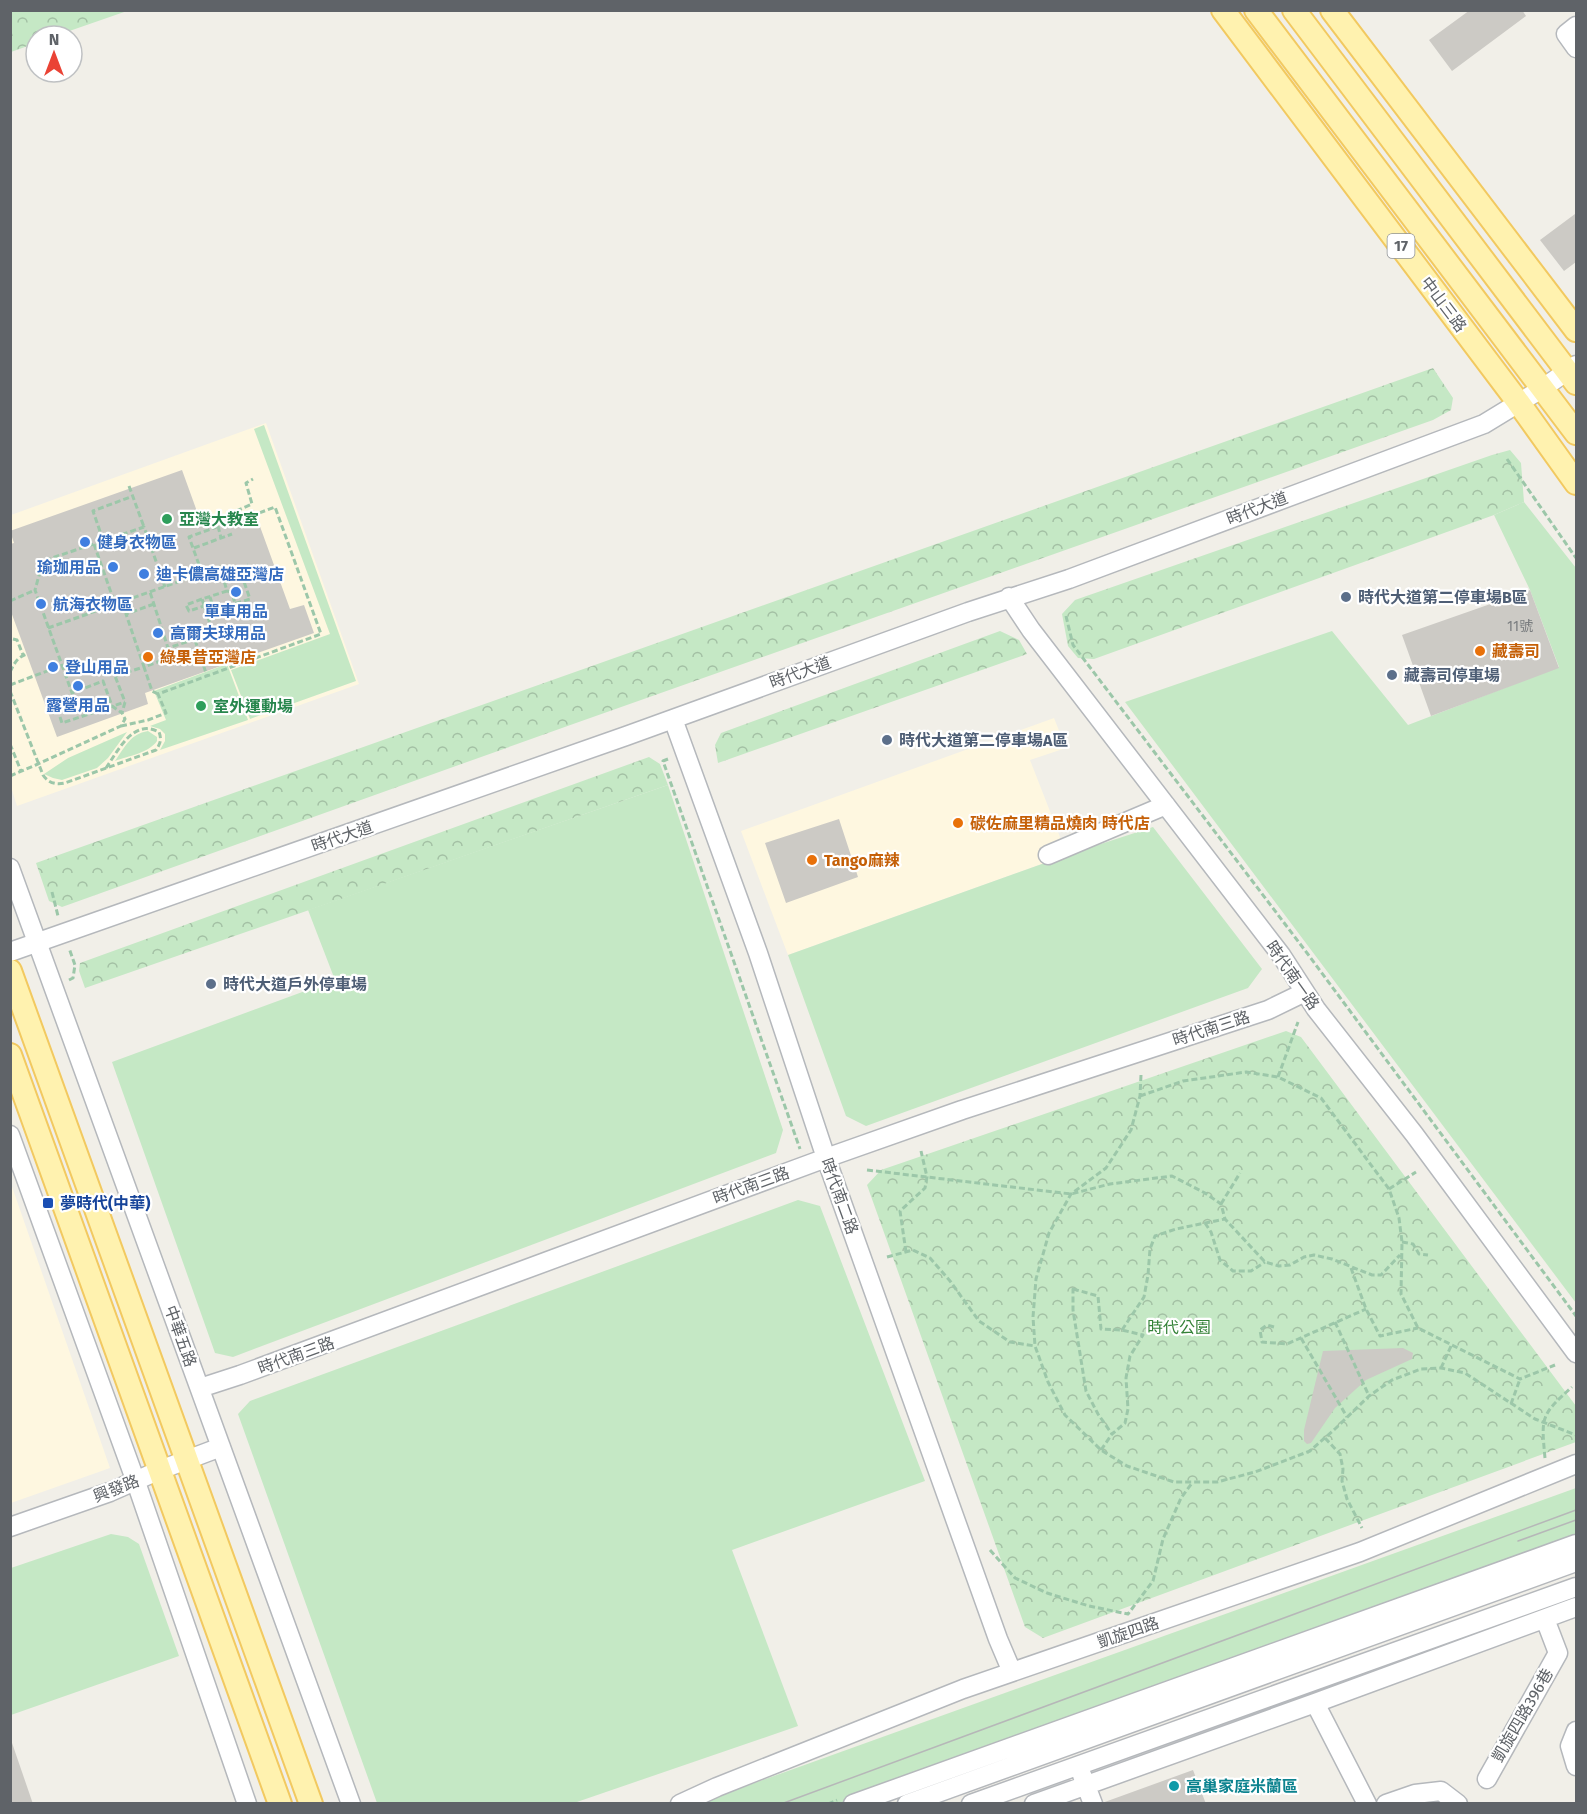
<svg xmlns="http://www.w3.org/2000/svg" width="1587" height="1814" viewBox="0 0 1587 1814" font-family="'Fira Sans','Noto Sans TC',sans-serif">
	<style>
		.commercial { fill: #fef7e0 }
		.green { fill: #c5e8c5 }
		.park { fill: url(#park-crowns) }
		.building { fill: #cccac5 }
		.lines { fill: none; stroke-linecap: round; stroke-linejoin: round }
		.minor-casing { stroke: #b5b8bc; stroke-width: 21 }
		.major-casing { stroke: #f2c960; stroke-width: 26 }
		.path { stroke: #9cc7a9; stroke-width: 3; stroke-dasharray: 6 3; stroke-linecap: butt }
		.minor { stroke: #fff; stroke-width: 18 }
		.major { stroke: #fff2af; stroke-width: 22 }
		.tram { stroke: #b6b7b8; stroke-width: 1.5 }
		.leisure-dot { fill: #2e9e5b; stroke: #fff; stroke-width: 2 }
		.shop-dot { fill: #3f7fe0; stroke: #fff; stroke-width: 2 }
		.service-dot { fill: #5c6f8a; stroke: #fff; stroke-width: 2 }
		.food-dot { fill: #e8710a; stroke: #fff; stroke-width: 2 }
		.transit-dot { fill: #1a4fb4; stroke: #fff; stroke-width: 2 }
		.culture-dot { fill: #0f9aa8; stroke: #fff; stroke-width: 2 }
		.labels { text-anchor: middle; stroke-width: 4.5; stroke-linejoin: round; paint-order: stroke }
		.number-label { font-size: 14px; fill: #7a7d7f }
		.shield { fill: #fff; stroke: #8f9295; stroke-width: 1.5 }
		.shield-label { font-size: 15px; font-weight: bold; fill: #5f6368 }
		.street-label { font-size: 16px; fill: #5f6368; stroke: #fff }
		.leisure-label { font-size: 16px; font-weight: bold; fill: #27864d; stroke: #fff; text-anchor: start }
		.shop-label { font-size: 16px; font-weight: bold; fill: #366cbe; stroke: #fff; text-anchor: start }
		.service-label { font-size: 16px; font-weight: bold; fill: #4e5e75; stroke: #fff; text-anchor: start }
		.food-label { font-size: 16px; font-weight: bold; fill: #c56008; stroke: #fff; text-anchor: start }
		.transit-label { font-size: 16px; font-weight: bold; fill: #164399; stroke: #fff; text-anchor: start }
		.park-label { font-size: 16px; fill: #348238; stroke: #fff }
		.culture-label { font-size: 16px; font-weight: bold; fill: #0d838f; stroke: #fff; text-anchor: start }
	</style>
	<defs>
		<pattern id="park-crowns" width="20" height="18" patternUnits="userSpaceOnUse" patternTransform="scale(1.5)"><rect width="20" height="18" fill="#c5e8c5"/><path d="M2 6a3 3 0 1 1 6 0M12 15a3 3 0 1 1 6 0" fill="none" stroke="#a3c0a4"/></pattern>
	</defs>
	<rect width="100%" height="100%" fill="#f1efe8"/>
	<path class="commercial" d="M266,423L359,684L17,806L11,787V515Z
		M1054,718L1066,748L1030,760L1067,855L788,955L741,831Z
		M10,1181L110,1468L11,1503H10Z"/>
	<path class="green" d="M264,425L356,681L250,719L231,670L330,634L254,429Z
		M1524,502L1576,568V1303L1125,702L1332,631L1408,725L1559,667L1530,590L1494,515Z
		M227,664L248,720L160,750L165,741V734L160,729L150,726L166,720L154,691Z
		M148,731L157,737V741C149,753 128,756 115,761C125,747 130,734 148,731Z
		M127,732L108,758L97,768L62,780L53,778L44,774L68,758Z
		M668,785L783,1130L776,1153L233,1357L215,1353L112,1062L335,980L308,910Z
		M1153,827L1262,969L1248,988L866,1126L846,1116L788,955L1067,855Z
		M798,1200L820,1206L925,1481L732,1550L798,1726L574,1803H377L238,1414L250,1401Z
		M1576,1488V1538L841,1803L696,1804Z
		M111,1534L128,1537L139,1544L179,1656L11,1715V1568Z"/>
	<path class="park" d="M10,11L11,10L127,11L55,36H36V43L11,52Z
		M1433,368L1453,398L1451,410L1433,420L576,723L62,907L49,901L36,863Z
		M1510,450L1521,463L1524,502L1494,515L1094,659L1078,658L1068,646L1062,614L1075,600L1492,455Z
		M1000,631L1019,640L1027,654L718,763L715,745L721,733Z
		M649,757L660,764L668,785L85,988L79,971L80,963Z
		M1286,1031L1301,1037L1576,1406V1442L1043,1638L1025,1627L867,1185L881,1170Z"/>
	<path class="building" d="M1470,10H1522L1526,16L1452,71L1429,40Z
		M1575,214L1576,262L1564,271L1540,240Z
		M182,470L203,528L254,510L290,609L304,605L314,633L145,693L148,704L57,737L10,609V544L14,543L10,531Z
		M1530,590L1559,668L1431,716L1402,635Z
		M839,819L858,877L786,903L765,843Z
		M1403,1348L1413,1353L1412,1359L1366,1380L1335,1408L1311,1443L1307,1444L1304,1441V1430L1323,1351Z
		M11,1740L33,1804H10Z
		M1193,1770L1206,1804H1102V1803Z"/>
	<g class="lines">
		<g class="minor-casing">
			<path id="minor" d="M1576,26L1566,34L1576,48
				M1009,597L1031,630L1281,955L1316,1009L1414,1134L1576,1353
				M673,719L758,953L826,1158L998,1639L1012,1672
				M1048,855L1166,805
				M10,868L351,1804
				M10,952L626,736L968,612L1069,579L1484,424L1543,388L1576,365
				M10,1135L136,1482L247,1804
				M200,1388L240,1375L826,1158L962,1110L1268,1010L1305,992
				M10,1527L110,1492L160,1470L221,1447
				M1315,1703L1367,1804
				M1576,1731L1570,1746L1576,1766
				M1082,1775L1093,1804
				M1487,1779L1558,1653L1545,1619
				M680,1804L717,1787L963,1689L1360,1552L1576,1464
				M853,1804L1576,1544
				M907,1804L1576,1562
				M971,1804L1576,1587
				M1034,1804L1315,1703L1576,1607
				M1386,1804L1415,1794L1441,1791L1458,1804"/>
		</g>
		<g class="major-casing">
			<path id="major" d="M1223,10L1518,402L1576,483
				M1256,10L1576,433
				M1294,10L1576,383
				M1332,10L1576,330
				M10,971L311,1804
				M10,1055L280,1804"/>
		</g>
		<path class="path" d="M1507,459L1576,558
			M129,486L144,527
			M218,526L221,538
			M103,540L93,511L133,496
			M94,544L115,604
			M194,548L232,534
			M202,573L189,537L236,520L234,512L252,504L246,483L253,479
			M222,574L248,565
			M227,591L232,592L235,604
			M210,597L214,610L250,599L242,576L225,582
			M202,599L186,605L189,611L204,606
			M10,601L35,590
			M154,604L126,614L144,667L115,676L125,702L122,713L112,706L103,681L72,693L35,590L43,561L144,527L165,587
			M1066,616L1073,645L1307,953L1576,1316
			M48,628L220,567L227,591L202,599L213,633L168,648L150,592
			M13,639L17,640L23,655
			M195,640L207,676
			M231,652L235,666
			M10,672C14,664 17,657 27,654
			M10,685L63,665
			M10,691L43,775C48,783 56,785 65,783L156,750C160,744 162,740 159,732C133,718 118,751 106,768
			M158,694L152,691L144,667L171,657L168,648
			M60,717L62,723L125,702
			M121,726L148,720L166,713L158,694L321,634L275,507L243,519
			M10,744L21,771
			M668,759L663,761L800,1149
			M10,776L38,764L121,726L125,719L122,713
			M52,892L58,916
			M69,980L73,978L75,965L69,948
			M1141,1075L1140,1096L1131,1130L1106,1168L1071,1194L1049,1233L1036,1279L1033,1317L1035,1346L1048,1382L1065,1415L1101,1450L1127,1466L1174,1482H1217L1255,1472L1310,1451L1336,1428L1369,1396L1392,1380L1421,1369L1441,1368L1465,1373L1535,1419L1576,1435
			M1278,1077L1298,1022
			M1140,1096L1183,1081L1246,1072L1278,1077L1321,1098L1389,1189L1399,1218L1402,1242L1401,1294L1418,1328L1520,1379L1555,1365
			M867,1170L1071,1194L1110,1184L1172,1176L1205,1193L1221,1204L1225,1219L1265,1262L1279,1266L1290,1265L1304,1257L1314,1255L1332,1259L1372,1275H1381L1400,1255
			M1389,1189L1416,1172
			M1221,1204L1240,1173
			M1205,1223L1211,1232L1220,1260L1233,1271H1251L1265,1262
			M1402,1242L1413,1244L1419,1254L1428,1255
			M906,1252L900,1211L925,1188L927,1177L921,1151
			M887,1257L913,1250L930,1258L950,1281L979,1321L1010,1342L1035,1346
			M1351,1268L1366,1309L1380,1336L1418,1328
			M1073,1289L1098,1296L1101,1329L1122,1330L1143,1335L1130,1356L1126,1378L1128,1409L1125,1423L1112,1434L1098,1414L1086,1391L1073,1310Z
			M1335,1322L1369,1396
			M1274,1327L1267,1325L1260,1330L1262,1342L1287,1344L1366,1309
			M1122,1330L1144,1297L1148,1275L1150,1249L1155,1236L1176,1229L1225,1219
			M1301,1338L1347,1417
			M1441,1368L1452,1344
			M1511,1404L1520,1379
			M1325,1438L1340,1454L1343,1469L1342,1481L1347,1499L1362,1528
			M1101,1450L1112,1434
			M1545,1458C1541,1416 1541,1415 1572,1387
			M990,1550L1015,1578L1047,1593L1089,1606L1128,1614L1153,1581L1163,1539L1181,1498L1192,1483
			M828,1804L837,1800"/>
		<use href="#minor" class="minor"/>
		<use href="#major" class="major"/>
		<path class="tram" d="M1518,1541L1576,1520
			M781,1804L1576,1510"/>
	</g>
	<g class="leisure-dot">
		<circle cx="167" cy="519" r="6"/>
		<circle cx="201" cy="706" r="6"/>
	</g>
	<g class="shop-dot">
		<circle cx="85" cy="542" r="6"/>
		<circle cx="113" cy="567" r="6"/>
		<circle cx="144" cy="574" r="6"/>
		<circle cx="236" cy="592" r="6"/>
		<circle cx="41" cy="604" r="6"/>
		<circle cx="158" cy="633" r="6"/>
		<circle cx="53" cy="667" r="6"/>
		<circle cx="78" cy="686" r="6"/>
	</g>
	<g class="service-dot">
		<circle cx="1346" cy="597" r="6"/>
		<circle cx="1392" cy="675" r="6"/>
		<circle cx="887" cy="740" r="6"/>
		<circle cx="211" cy="984" r="6"/>
	</g>
	<g class="food-dot">
		<circle cx="1480" cy="651" r="6"/>
		<circle cx="148" cy="657" r="6"/>
		<circle cx="958" cy="823" r="6"/>
		<circle cx="812" cy="860" r="6"/>
	</g>
	<rect class="transit-dot" x="42" y="1197" width="12" height="12" rx="3"/>
	<circle class="culture-dot" cx="1174" cy="1786" r="6"/>
	<g class="labels">
		<g class="number-label">
			<text x="1520" y="631">11號</text>
		</g>
		<rect class="shield" x="1387.5" y="234" width="27" height="24" rx="4.5"/>
		<g class="shield-label">
			<text x="1401" y="251">17</text>
		</g>
		<g class="street-label">
			<text transform="translate(1444 304) rotate(53)" y="6">中山三路</text>
			<text transform="translate(1257 508) rotate(-21)" y="6">時代大道</text>
			<text transform="translate(800 672) rotate(-20)" y="6">時代大道</text>
			<text transform="translate(342 836) rotate(-19)" y="6">時代大道</text>
			<text transform="translate(1293 975) rotate(55)" y="6">時代南一路</text>
			<text transform="translate(1211 1028) rotate(-18)" y="6">時代南三路</text>
			<text transform="translate(751 1185) rotate(-20)" y="6">時代南三路</text>
			<text transform="translate(840 1196) rotate(70)" y="6">時代南二路</text>
			<text transform="translate(181 1336) rotate(70)" y="6">中華五路</text>
			<text transform="translate(296 1355) rotate(-20)" y="6">時代南三路</text>
			<text transform="translate(116 1488) rotate(-21)" y="6">興發路</text>
			<text transform="translate(1128 1632) rotate(-19)" y="6">凱旋四路</text>
			<text transform="translate(1522 1715) rotate(-60)" y="6">凱旋四路396巷</text>
		</g>
		<g class="leisure-label">
			<text x="179" y="525">亞灣大教室</text>
			<text x="213" y="712">室外運動場</text>
		</g>
		<g class="shop-label">
			<text x="97" y="548">健身衣物區</text>
			<text x="101" y="573" text-anchor="end">瑜珈用品</text>
			<text x="156" y="580">迪卡儂高雄亞灣店</text>
			<text x="53" y="610">航海衣物區</text>
			<text x="236" y="617" text-anchor="middle">單車用品</text>
			<text x="170" y="639">高爾夫球用品</text>
			<text x="65" y="673">登山用品</text>
			<text x="78" y="711" text-anchor="middle">露營用品</text>
		</g>
		<g class="service-label">
			<text x="1358" y="603">時代大道第二停車場B區</text>
			<text x="1404" y="681">藏壽司停車場</text>
			<text x="899" y="746">時代大道第二停車場A區</text>
			<text x="223" y="990">時代大道戶外停車場</text>
		</g>
		<g class="food-label">
			<text x="1492" y="657">藏壽司</text>
			<text x="160" y="663">綠果昔亞灣店</text>
			<text x="970" y="829">碳佐麻里精品燒肉 時代店</text>
			<text x="824" y="866">Tango麻辣</text>
		</g>
		<g class="transit-label">
			<text x="60" y="1209">夢時代(中華)</text>
		</g>
		<g class="park-label">
			<text x="1179" y="1333">時代公園</text>
		</g>
		<g class="culture-label">
			<text x="1186" y="1792">高巢家庭米蘭區</text>
		</g>
	</g>
	<rect width="1587" height="1814" fill="none" stroke="#5f6368" stroke-width="24"/>
	<g transform="translate(54 54)"><circle r="28" fill="#ffffff" stroke="#bfc1c3" stroke-width="1.5"/>
	<path d="M0-4.5L10 22L0 15L-10 22Z" fill="#ea4335"/>
	<text y="-9" font-size="16" font-weight="bold" text-anchor="middle" fill="#5f6368">N</text>
	</g>
</svg>
